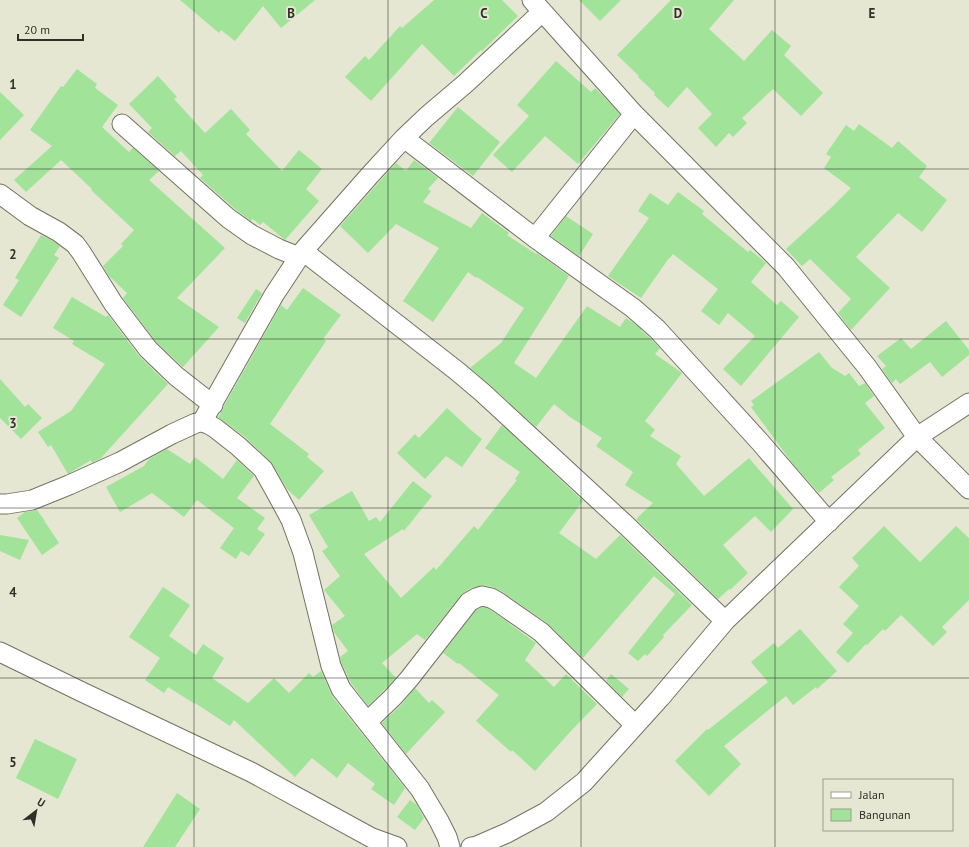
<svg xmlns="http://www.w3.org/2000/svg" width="969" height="847" viewBox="0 0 969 847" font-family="'PT Sans',sans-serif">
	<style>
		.building { fill: #a0e399 }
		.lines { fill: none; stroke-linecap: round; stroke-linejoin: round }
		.minor-casing { stroke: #727361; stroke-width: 21 }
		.minor { stroke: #fff; stroke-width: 19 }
		.grid { fill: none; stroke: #2f3028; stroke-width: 1; stroke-opacity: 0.55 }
		.grid-label { font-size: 13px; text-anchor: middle; font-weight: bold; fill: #2f3028; stroke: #e5e7d2; stroke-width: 4; stroke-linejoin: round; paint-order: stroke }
	</style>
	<rect width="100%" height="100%" fill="#e5e7d2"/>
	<path class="building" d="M180,0H315L281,28L263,6L235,41L221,30L219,33Z
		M434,0H502L518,16L482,51L481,50L454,76L422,44L371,101L345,77L365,56L369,60L400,26L402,28Z
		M579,0H621L600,21Z
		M671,0H734L709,29L744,61L772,30L791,46L784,55L823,93L801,116L773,89L742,118L747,123L733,137L729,133L716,147L698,128L712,114L687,87L668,108L654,95L655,93L638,77L639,76L617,55Z
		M556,61L591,92L595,88L601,94L620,114L578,164L545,136L512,172L493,155L529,116L517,105Z
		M77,69L97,84L95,88L118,105L102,127L129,152L133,148L159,171L149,180L225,248L177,298L219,327L183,367L156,342L123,298L127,293L109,276L103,266L123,246L121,244L134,230L91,190L92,189L61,160L26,192L14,180L52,146L30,130L61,86L63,87Z
		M158,76L177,97L174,99L205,133L231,109L250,130L246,134L282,171L299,150L322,169L306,189L319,201L285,240L263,222L260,225L253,219L251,221L235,209L200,178L203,175L181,151L175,156L148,132L152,128L129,104Z
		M0,92L24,115L0,140Z
		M458,107L500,142L473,176L429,143Z
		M859,124L892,148L898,141L927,166L919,177L947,200L922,232L898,213L856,257L890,288L851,330L838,313L851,299L810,259L802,266L786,249L832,207L851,188L824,168L831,157L826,154L846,125L854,131Z
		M414,160L438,178L428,189L431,191L423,202L471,228L482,213L509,233L507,235L536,254L537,253L569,276L514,363L536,378L587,306L620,327L626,318L636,325L642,330L641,331L649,337L660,348L655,354L682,373L645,421L655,430L650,436L681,456L676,464L704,496L749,458L793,509L771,532L755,516L723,545L748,573L730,590L729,589L718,599L636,519L653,503L625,485L633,472L596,446L602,438L570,417L554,404L536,427L490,385L470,368L501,343L524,308L477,277L476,278L468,272L433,322L403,301L439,248L396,224L368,253L340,226L396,163L406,171Z
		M678,192L704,211L702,214L748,252L750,250L766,263L751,282L777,305L781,301L799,317L741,386L723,369L755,336L728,313L719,325L701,311L718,289L673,254L670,258H669L641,298L608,276L649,218L638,211L650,193L668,205Z
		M566,216L593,234L579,256L551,236Z
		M41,235L53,241L60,246L54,255L59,258L21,317L3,305L19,280L15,278Z
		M303,288L341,315L323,339L326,341L270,424L309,454L307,457L324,471L299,500L287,489L270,461L245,437L218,417L222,411L224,406L281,305L287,310Z
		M256,289L262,293L245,323L237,318Z
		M72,297L106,317L108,315L139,356L168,384L101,458L92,463L91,460L68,474L51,445L48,447L38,432L71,411L105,364L72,344L74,341L53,328Z
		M946,321L969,350V355L942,377L930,362L900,384L896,379L892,383L882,369L886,366L877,356L901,338L911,349Z
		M819,352L832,368L845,376L849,373L859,386L865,383L874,396L865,403L885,428L858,450L861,454L831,477L834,480L819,493L793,464L751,407L754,405L751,401Z
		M0,379L25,407L28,404L42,418L21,439L0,418Z
		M447,408L472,431L482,439L462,467L446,456L425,479L397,453L415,434L419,438Z
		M502,425L583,501L559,533L596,559L620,535L692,605L663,635L664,637L647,656L645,654L638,661L628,653L675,594L654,576L583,658L547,623L504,593L493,587L484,585L479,586L471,588L461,595L425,640L417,634L382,663L396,678L368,706L351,683L341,662L340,657L348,651L334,632L332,625L345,616L324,590L340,576L322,551L328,547L309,515L352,491L369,521L376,517L380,522L413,481L432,496L404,531L403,529L364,554L401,598L434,567L436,570L474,526L478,530L517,480L515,479L520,472L485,448Z
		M167,449L190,464L195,457L223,479L237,460L254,476L237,498L265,518L257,529L265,534L249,556L241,551L236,559L220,548L234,528L197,500L184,517L152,493L120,512L106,487L144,466L149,459Z
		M37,510L45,521L43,523L45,522L59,543L42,555L17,518L25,512Z
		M884,526L920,562L956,526L969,538V600L942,627L947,632L933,646L901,615L885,631L883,629L867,645L866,644L848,663L836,652L853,633L843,624L859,606L839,587L859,566L852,558Z
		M0,535L29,540L20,560L0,551Z
		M163,587L190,605L169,636L196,655L203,644L224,658L212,678L248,703L274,678L289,693L309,673L313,677L321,671L332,696L405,788L394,805L371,789L375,784L348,763L337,778L312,758L295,777L234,720L230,726L195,703V704L168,687L164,693L145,680L160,658L129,637Z
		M483,607L487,608L492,611L536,643L525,660L554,687L566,674L597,704L570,732L535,771L512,750L511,752L476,721L499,695L459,663L458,664L443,653L476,610Z
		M800,629L837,671L817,689L816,687L793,705L786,696L724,746L741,764L709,796L675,761L707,729L708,730L768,682L751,662L774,643L778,648Z
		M611,674L629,689L622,697L606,681Z
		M415,688L429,703L432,700L445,712L406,754L382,723L401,705Z
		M35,739L77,759L58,799L16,778Z
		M177,793L200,809L175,847H143Z
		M410,800L417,805L424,818L415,830L397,817Z"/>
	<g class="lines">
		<g class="minor-casing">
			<path id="minor" d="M532,0L634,114L786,267L867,367L917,437L969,489
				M122,124L228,218L252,235L279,249L299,257
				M404,138L535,238L633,308L657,329L760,442L829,522
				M0,194L30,216L59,232L75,244L81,252L113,303L148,349L176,376L213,405
				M535,238L634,114
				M303,251L457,371L483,393L627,526L725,621
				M202,422L274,295L303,251L370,175L404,138L426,117L466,83L542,12
				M0,504H7L32,500L69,485L120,462L172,434L196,423L202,422L208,424L215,428L238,446L263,469L277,494L291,520L303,553L331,666L341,689L367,722L420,789L439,821L447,837L450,847
				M0,652L82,692L251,772L372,838L397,847
				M367,722L393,697L409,679L469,602L476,598L482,596L491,598L498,602L541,632L635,725
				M471,847L477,846L507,833L546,812L584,782L660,698L725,621L917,437L969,403"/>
		</g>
		<use href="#minor" class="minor"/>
	</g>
	<path class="grid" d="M194,0V847M388,0V847M581,0V847M775,0V847M0,169H969M0,339H969M0,508H969M0,678H969"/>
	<g class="grid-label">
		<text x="291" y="18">B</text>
		<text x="484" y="18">C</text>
		<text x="678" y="18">D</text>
		<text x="872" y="18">E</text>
		<text x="13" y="89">1</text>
		<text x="13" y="259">2</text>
		<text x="13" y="428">3</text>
		<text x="13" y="597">4</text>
		<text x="13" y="767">5</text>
	</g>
	<rect x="823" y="779" width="130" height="52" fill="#e5e7d2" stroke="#9c9e8e"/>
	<rect x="831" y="792" width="20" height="6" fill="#ffffff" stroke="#9c9e8e"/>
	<text x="859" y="799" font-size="12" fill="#2f3028">Jalan</text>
	<rect x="831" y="809" width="20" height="12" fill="#a0e399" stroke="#9c9e8e"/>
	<text x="859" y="819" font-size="12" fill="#2f3028">Bangunan</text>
	<g transform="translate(36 811) rotate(31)" stroke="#e5e7d2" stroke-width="3" paint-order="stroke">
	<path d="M0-3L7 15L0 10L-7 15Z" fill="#2f3028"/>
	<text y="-6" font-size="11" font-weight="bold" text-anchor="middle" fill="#2f3028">U</text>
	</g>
	<path d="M18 34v6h65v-6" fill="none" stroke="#2f3028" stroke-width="2"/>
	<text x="24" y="34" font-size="12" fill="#2f3028" stroke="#e5e7d2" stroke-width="3" paint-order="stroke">20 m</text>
</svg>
